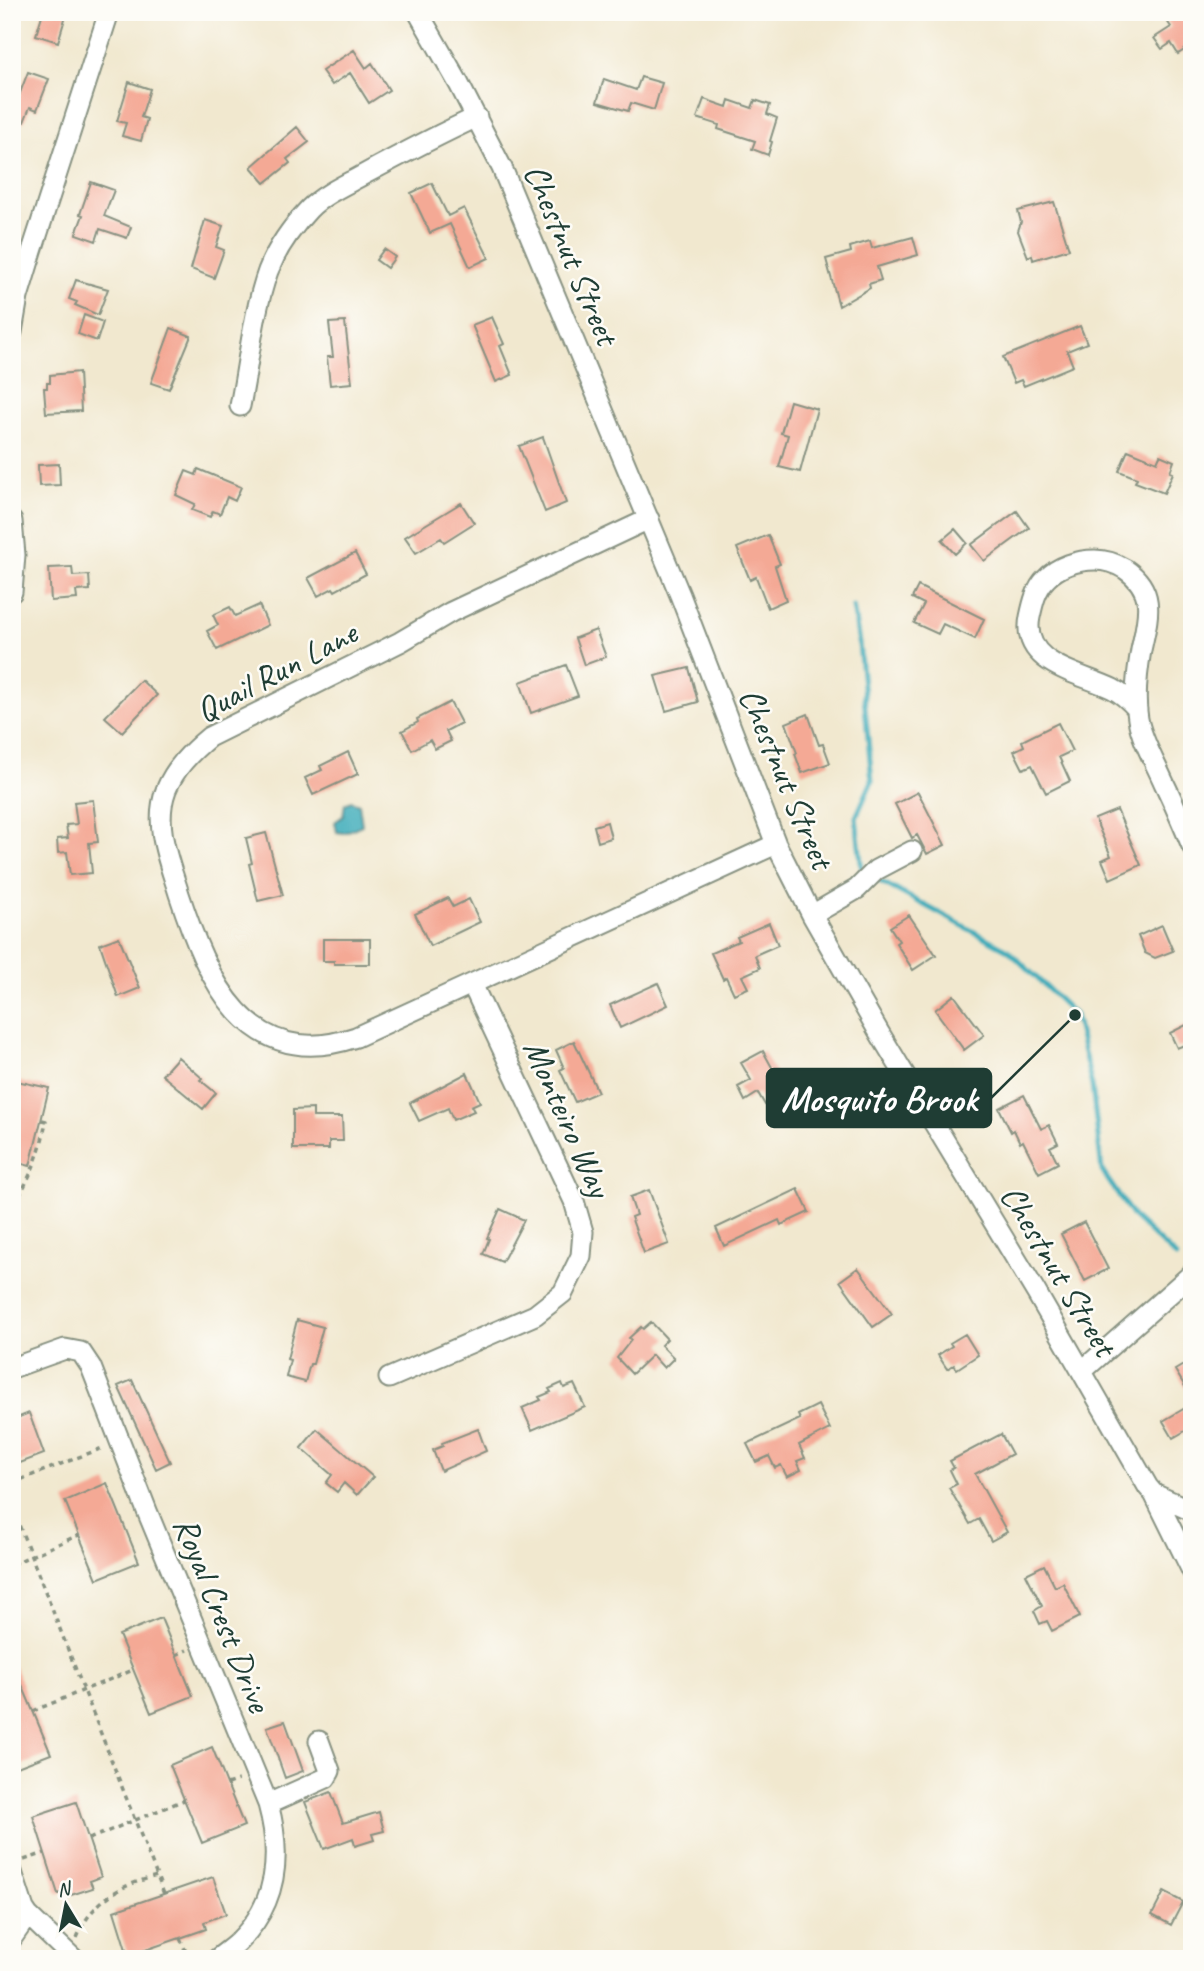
<svg xmlns="http://www.w3.org/2000/svg" width="1204" height="1971" viewBox="0 0 1204 1971" font-family="Caveat,sans-serif">
	<style>
		.water { fill: #3dacba; stroke: #2e7477; stroke-width: 2 }
		.lines { fill: none; stroke-linecap: round; stroke-linejoin: round }
		.stream { stroke: #3dacba; stroke-width: 5 }
		.building { fill: #f4a995 }
		.minor-casing { stroke: #889282; stroke-width: 23 }
		.path { stroke: #889282; stroke-width: 3.5; stroke-dasharray: 5 5; stroke-linecap: butt }
		.minor { stroke: #fff; stroke-width: 19 }
		.labels { text-anchor: middle; stroke-width: 5; stroke-linejoin: round; paint-order: stroke }
		.street-label { font-size: 35px; fill: #1f3d34; stroke: #fdfcf7 }
		.leader { fill: none; stroke: #1f3d34; stroke-width: 2.5 }
		.callout-dot { fill: #1f3d34; stroke: #fdfcf7; stroke-width: 2.5 }
		.callout { fill: #1f3d34; stroke: #1f3d34; stroke-width: 2.5 }
		.callout-label { font-size: 37px; text-anchor: middle; font-weight: bold; fill: #fff }
	</style>
	<rect width="100%" height="100%" fill="#fdfcf7"/>
	<filter id="ink" filterUnits="userSpaceOnUse"><feTurbulence type="fractalNoise" baseFrequency=".0143" numOctaves="2"/><feDisplacementMap in="SourceGraphic" scale="14" xChannelSelector="R" yChannelSelector="G"/><feConvolveMatrix kernelMatrix="1 2 1 2 8 2 1 2 1" color-interpolation-filters="sRGB"/></filter>
	<filter id="wash" filterUnits="userSpaceOnUse"><feTurbulence type="fractalNoise" baseFrequency=".00686" numOctaves="4" result="noise"/><feDisplacementMap in="SourceGraphic" scale="28" xChannelSelector="R" yChannelSelector="G"/><feGaussianBlur stdDeviation="1.57" result="paint"/><feColorMatrix in="noise" values="0 0 0 0 0 0 0 0 0 0 0 0 0 0 0 0 0 1.4 0 .05"/><feComposite in="paint" operator="in"/></filter>
	<g filter="url(#wash)">
		<rect width="100%" height="100%" fill="#f1e8cf"/>
		<path class="water" d="M351,801L359,804L362,825L344,833L337,832L335,822L343,816L345,804Z"/>
		<g class="lines">
			<path class="stream" d="M853,606L859,643L872,781L856,817L862,871
				M874,878L1008,950L1075,1015L1092,1086L1102,1171L1134,1218L1176,1257"/>
		</g>
		<g id="blocks">
			<path class="building" d="M43,12H67L58,42L36,35Z
				M1161,12H1187L1192,20V45L1178,54L1171,43L1162,49L1154,38L1171,27Z
				M354,50L366,68L372,63L389,90L369,103L350,73L332,85L322,71Z
				M28,72L49,79L37,110L30,107L24,122L12,117V114Z
				M641,77L662,83L654,110L631,103L628,111L597,102L604,79L636,90Z
				M129,82L150,89L141,117L147,119L141,141L122,136L126,123L117,121Z
				M704,99L727,107L729,100L752,108L755,100L770,105L767,114L777,118L770,141L772,142L768,155L752,149L755,141L718,129L719,125L697,118Z
				M297,127L309,142L287,159L290,163L265,183L251,167Z
				M91,182L114,190L104,216L131,227L127,238L100,229L96,241L76,234L83,215L80,214Z
				M432,183L448,216L464,208L489,258L470,267L450,224L430,233L411,193Z
				M1054,202L1069,249L1033,260L1032,255L1028,257L1018,231L1021,222L1018,211Z
				M205,220L223,226L216,247L224,250L214,278L191,269Z
				M913,237L918,255L877,267L881,280L869,284L870,288L839,306L826,259L851,252L850,247L870,241L872,248Z
				M384,249L395,257L387,268L376,260Z
				M76,280L108,289L98,315L75,305L77,302L69,299Z
				M84,315L103,322L97,341L78,334Z
				M492,317L504,344L500,346L512,375L496,382L472,325Z
				M345,322L352,383L330,385L327,357H333L329,323Z
				M1080,326L1087,343L1067,351L1073,366L1024,386L1021,380L1014,383L1003,357Z
				M171,328L191,336L169,389L151,383Z
				M79,372L81,411L46,413L44,388H47V383H50V375Z
				M790,401L817,409L800,472L779,467L788,435L781,433Z
				M543,437L566,503L545,512L519,446Z
				M1128,450L1157,462L1160,455L1174,461L1170,472L1173,473L1164,493L1135,482L1137,478L1119,471Z
				M59,464L60,485L39,486L38,465Z
				M198,469L241,487L235,501L227,497L220,514L213,511L210,517L192,510L195,504L176,495L186,471L196,475Z
				M461,503L474,523L444,542L441,538L416,553L405,537Z
				M1017,511L1029,528L984,561L971,545Z
				M955,529L967,543L955,554L942,540Z
				M768,535L780,564L775,566L786,600L768,608L756,577L750,580L737,548Z
				M355,553L366,574L335,591L333,588L318,596L308,578Z
				M72,567L73,576L89,575L90,590L76,591L77,599L51,601L49,568Z
				M918,586L984,619L975,639L943,624L938,634L914,623L924,604L912,598Z
				M259,605L268,625L217,650L207,631L218,625L213,615L230,607L235,616Z
				M596,630L606,657L584,665L575,638Z
				M566,665L578,696L531,713L520,682Z
				M689,668L698,702L666,711L655,676Z
				M141,680L157,695L122,732L105,717Z
				M450,702L461,723L446,731L451,741L435,749L430,740L412,750L402,731L418,722L417,719Z
				M808,714L819,745L823,744L830,763L802,773L795,754L797,753L786,723Z
				M1058,723L1072,751L1059,757L1070,781L1046,793L1032,765L1023,769L1014,751L1024,746L1022,741Z
				M348,752L358,774L313,795L305,778L322,770L320,766Z
				M918,792L945,845L927,854L917,835L912,838L895,804Z
				M93,800L98,842L89,843L92,873L70,875L67,852L58,853L57,839L68,838L66,825L77,824L74,802Z
				M1117,810L1141,865L1110,879L1102,860L1111,856L1095,819Z
				M607,822L611,838L598,842L594,826Z
				M266,833L283,895L258,901L249,864L252,863L246,838Z
				M448,898L453,907L469,899L480,922L430,946L415,914Z
				M909,915L936,955L913,970L896,943L899,941L890,927Z
				M769,923L778,945L755,955L760,968L742,976L748,988L734,994L726,977L723,979L711,953L739,941L737,937Z
				M1162,925L1173,951L1155,958L1145,953L1138,936Z
				M119,937L140,988L118,997L100,944Z
				M323,939H370V964H334V961H323Z
				M658,983L668,1005L620,1028L610,1005Z
				M954,995L984,1035L964,1050L935,1010Z
				M1192,1022V1042L1177,1048L1170,1033Z
				M574,1041L598,1092L575,1102L560,1070L564,1068L556,1050Z
				M763,1051L780,1082L778,1084L784,1094L765,1105L758,1093L745,1101L738,1087L751,1080L741,1063Z
				M178,1057L202,1078L200,1080L216,1093L203,1109L162,1075Z
				M467,1073L480,1102L471,1106L474,1111L453,1120L448,1108L419,1121L410,1103Z
				M12,1080L49,1088L30,1166L12,1161Z
				M1024,1095L1041,1129L1049,1125L1058,1143L1050,1147L1058,1163L1039,1173L1023,1141L1020,1143L1014,1130L1011,1132L999,1108Z
				M313,1109V1117H342L343,1141H329V1149H293V1110Z
				M798,1189L809,1212L781,1225L779,1220L724,1246L716,1228Z
				M649,1190L669,1244L644,1253L631,1217L636,1215L630,1197Z
				M500,1209L524,1220L502,1262L483,1254L489,1239L487,1238Z
				M1084,1222L1108,1269L1085,1281L1061,1234Z
				M858,1268L892,1314L873,1327L840,1281Z
				M297,1320L323,1327L313,1364H310L305,1382L286,1377L290,1360L287,1359Z
				M651,1322L667,1339L661,1345L674,1358L664,1368L652,1355L632,1374L617,1358L631,1340L629,1338L641,1327L643,1329Z
				M965,1334L978,1355L957,1369L954,1365L947,1369L938,1355L952,1346L950,1343Z
				M1192,1360V1398L1175,1370Z
				M132,1380L170,1462L156,1469L118,1386Z
				M562,1383L564,1388L574,1384L585,1407L532,1430L522,1408L541,1400L539,1397L551,1392L549,1389Z
				M1192,1404V1427L1173,1438L1163,1421Z
				M818,1405L830,1429L799,1445L805,1458L797,1461L801,1470L787,1477L781,1465L775,1468L769,1456L756,1462L747,1444L800,1419L798,1415Z
				M29,1413L44,1454L12,1466V1420Z
				M317,1429L373,1477L357,1495L344,1483L337,1492L326,1483L332,1475L301,1448Z
				M478,1429L486,1451L441,1471L433,1450L443,1446L442,1443Z
				M1001,1434L1012,1454L975,1474L1007,1532L991,1541L979,1519L970,1524L949,1488L957,1484L950,1470L954,1468L950,1461Z
				M107,1483L139,1562L97,1579L65,1501Z
				M1044,1565L1055,1587L1063,1583L1080,1617L1052,1631L1047,1621L1040,1624L1034,1611L1042,1606L1026,1574Z
				M161,1618L193,1696L151,1713L119,1635Z
				M12,1661L51,1754L12,1769Z
				M285,1721L303,1771L285,1778L267,1727Z
				M212,1747L244,1826L202,1843L170,1765Z
				M331,1792L343,1823L379,1812L384,1831L372,1834L374,1840L355,1846L353,1838L324,1849L305,1802Z
				M76,1802L101,1877L90,1881L93,1888L71,1895L69,1890L58,1894L33,1816Z
				M213,1877L226,1914L204,1922L206,1929L128,1956L114,1911Z
				M1164,1892L1183,1902L1171,1925L1152,1915Z"/>
		</g>
	</g>
	<g filter="url(#ink)">
		<use href="#blocks" fill-opacity="0" stroke="#889282" stroke-width="2"/>
		<g class="lines">
			<g class="minor-casing">
				<path id="minor" d="M418,12L459,84L502,168L680,595L776,844L812,915L880,1034L1036,1292L1148,1487L1154,1494L1192,1511
					M12,332L18,297L32,251L109,12
					M240,406C249,362 253,313 268,271C277,248 292,227 309,209C324,194 345,185 363,175C400,155 438,135 477,117
					M649,519L451,612L400,642L209,737C191,752 175,768 166,790C153,825 169,861 179,894C207,979 247,1074 356,1037L776,844
					M12,521L15,555L12,592
					M1137,709C1130,701 1123,694 1113,689C1081,673 1020,665 1030,617C1033,603 1036,589 1046,579C1058,566 1078,560 1095,560C1106,560 1115,563 1125,569C1157,591 1148,617 1141,650C1137,673 1134,696 1138,719C1142,741 1155,762 1164,783C1174,803 1183,825 1192,846
					M812,915L857,889L876,870L912,851
					M12,1368L65,1349L81,1352L91,1367L147,1511L268,1804C282,1855 278,1903 238,1942C232,1948 224,1953 217,1959
					M1082,1371L1192,1274
					M389,1378L535,1315L563,1293L581,1256L583,1232L574,1201L472,984
					M1154,1494L1192,1571
					M268,1804L326,1778L330,1771L319,1741
					M12,1872L24,1909L28,1915L74,1959
					M12,1938L28,1915"/>
			</g>
			<path class="path" d="M14,1205C30,1178 41,1152 46,1121L42,1120
				M12,1483L105,1447
				M12,1507L164,1894
				M12,1564L79,1535
				M176,1655L187,1650
				M33,1711L133,1670
				M227,1784L238,1780
				M89,1839L184,1800
				M24,1860L45,1853
				M77,1938C91,1901 120,1885 157,1876
				M180,1938L189,1959"/>
			<use href="#minor" class="minor"/>
		</g>
	</g>
	<g class="labels">
		<g class="street-label">
			<text transform="translate(572 254) rotate(67)" y="12">Chestnut Street</text>
			<text transform="translate(276 671) rotate(-28)" y="12">Quail Run Lane</text>
			<text transform="translate(787 778) rotate(67)" y="12">Chestnut Street</text>
			<text transform="translate(568 1118) rotate(66)" y="12">Monteiro Way</text>
			<text transform="translate(1059 1270) rotate(59)" y="12">Chestnut Street</text>
			<text transform="translate(223 1614) rotate(68)" y="12">Royal Crest Drive</text>
		</g>
	</g>
	<path class="leader" d="M1075 1015L991 1098"/>
	<circle class="callout-dot" cx="1075" cy="1015" r="7"/>
	<rect class="callout" x="767" y="1069" width="224" height="58" rx="7"/>
	<g class="callout-label">
		<text x="879" y="1111">Mosquito Brook</text>
	</g>
	<rect width="1204" height="1971" fill="none" stroke="#fdfcf7" stroke-width="42"/>
	<g transform="translate(66 1905) rotate(350)" stroke="#fdfcf7" stroke-width="5" paint-order="stroke">
	<path d="M0-5L12 26L0 18L-12 26Z" fill="#1f3d34"/>
	<text y="-10" font-size="19" font-weight="bold" text-anchor="middle" fill="#1f3d34">N</text>
	</g>
</svg>
